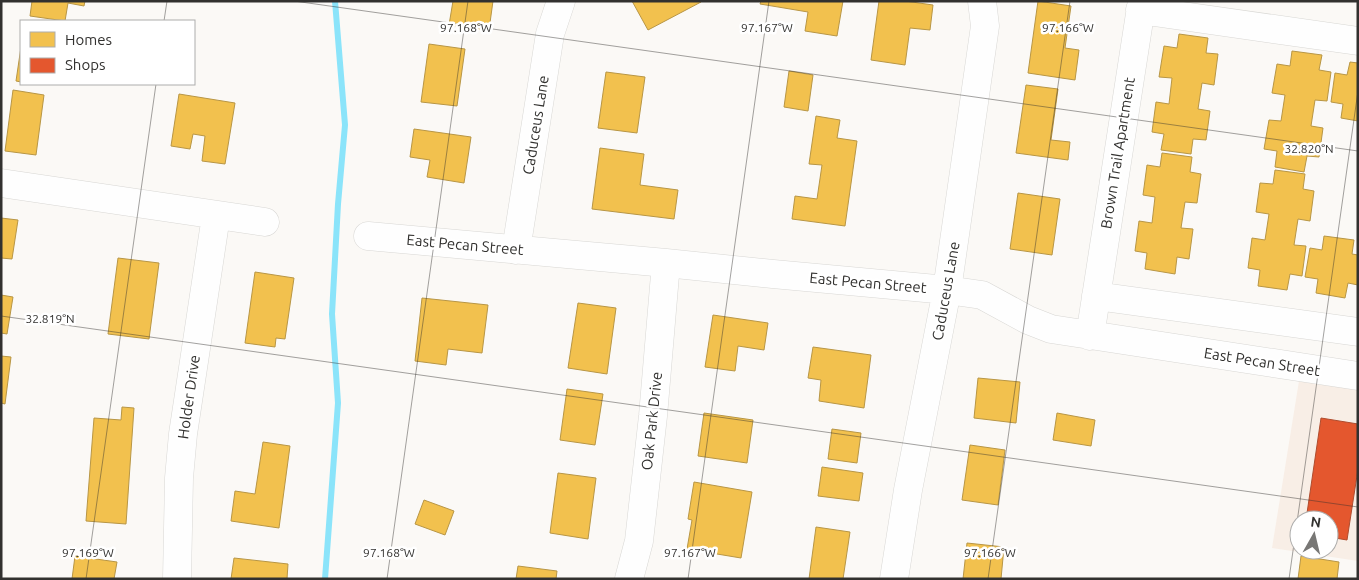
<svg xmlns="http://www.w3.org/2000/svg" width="1359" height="580" viewBox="0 0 1359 580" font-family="Ubuntu,sans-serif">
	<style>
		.commercial { fill: #f8eee6; fill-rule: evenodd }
		.homes { fill: #f2c14e; stroke: #b89645 }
		.shops { fill: #e4572e; stroke: #af4c2e }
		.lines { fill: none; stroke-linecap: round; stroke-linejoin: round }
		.stream { stroke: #8be4fa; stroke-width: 6 }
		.minor-casing { stroke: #d8d7d4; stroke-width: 29 }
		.minor { stroke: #fefefe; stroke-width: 28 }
		.ticks { fill: none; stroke: #32312f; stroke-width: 1; stroke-opacity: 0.45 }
		.labels { text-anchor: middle; stroke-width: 5; stroke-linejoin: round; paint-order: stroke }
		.street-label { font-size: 15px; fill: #32312f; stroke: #fff }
		.ticks-label { font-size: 12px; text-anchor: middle; fill: #32312f; stroke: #fff; stroke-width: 5; stroke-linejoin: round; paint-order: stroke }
	</style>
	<rect width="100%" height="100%" fill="#fbf9f6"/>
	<path class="commercial" d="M1299,381L1358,390V561L1272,548ZM1299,520H1329V550H1299Z"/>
	<path class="homes" d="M32,1H85L84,6L68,3L65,21L30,16Z
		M453,1H493L489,30L449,25Z
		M632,1H701V2L648,30Z
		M761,1H843L837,36L805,31L808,12L760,4Z
		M879,1H905L933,5L930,30L910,28L905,65L871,60Z
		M1038,1L1071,6L1065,48L1079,50L1075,80L1028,73Z
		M1179,34L1208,38L1206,53L1218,54L1214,85L1202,83L1198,109L1210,111L1206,140L1193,139L1191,154L1161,150L1164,134L1152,132L1156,102L1169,104L1172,78L1159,77L1164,46L1177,48Z
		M429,44L465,49L457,106L421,102Z
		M21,47V82L16,81Z
		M1292,51L1322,55L1319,70L1331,72L1327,101L1315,100L1311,126L1323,128L1319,157L1307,156L1304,172L1275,167L1277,151L1264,149L1269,120L1281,121L1285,95L1272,93L1277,64L1290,66Z
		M1350,62L1358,63V121L1341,118L1343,104L1331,102L1335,73L1347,75Z
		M789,71L813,75L808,111L784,107Z
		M606,72L645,77L637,133L598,128Z
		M1026,85L1058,89L1051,140L1070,142L1068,160L1016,153Z
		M13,90L44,95L36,155L5,151Z
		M179,94L235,103L225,164L202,161L205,136L193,134L190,149L171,146Z
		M816,116L840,120L837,138L857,141L845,226L792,219L795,196L817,199L822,165L809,164Z
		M414,129L471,137L464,183L427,177L430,160L410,157Z
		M600,148L644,154L640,185L678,190L674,219L592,209Z
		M1162,153L1192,157L1190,172L1201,174L1197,203L1185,202L1181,228L1193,229L1189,259L1177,257L1175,274L1145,269L1147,253L1135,251L1139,221L1152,223L1155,197L1143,195L1147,165L1160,167Z
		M1275,170L1305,174L1303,189L1314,191L1310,221L1298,219L1294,245L1306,246L1302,276L1290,274L1287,290L1258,286L1260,270L1248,268L1252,238L1265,240L1269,214L1256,212L1260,183L1273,184Z
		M1018,193L1060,199L1052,255L1010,249Z
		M1,218L18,220L12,259L1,258Z
		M1324,236L1354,240L1352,254L1358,255V285L1348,283L1345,298L1316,293L1318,279L1305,277L1310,248L1322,250Z
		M118,258L159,263L149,339L108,334Z
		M255,272L294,278L285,339L276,338L275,347L245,343Z
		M1,295L13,297L7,334L1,333Z
		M422,298L488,305L482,353L448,349L446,365L415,361Z
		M578,303L616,308L607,374L568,368Z
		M713,315L768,323L764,350L738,346L735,371L705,367Z
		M813,347L871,355L864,408L819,401L821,380L808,378Z
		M1,356L11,357L5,404L1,403Z
		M978,378L1020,382L1016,423L974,418Z
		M567,389L603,394L595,445L560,440Z
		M122,407L134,408L126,524L86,521L94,418L121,420Z
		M704,413L753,420L747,463L698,456Z
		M1057,413L1095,420L1091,446L1053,440Z
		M832,429L861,433L857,463L828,459Z
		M263,442L290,446L279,528L231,521L235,491L255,494Z
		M970,445L1005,450L998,505L962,500Z
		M822,467L863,473L859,501L818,496Z
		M558,473L596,478L588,539L550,533Z
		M694,482L752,492L741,558L687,549L692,520L688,519Z
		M424,500L454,511L445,535L415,524Z
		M816,527L850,532L843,579H809Z
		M967,543L1004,547L1001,579H963Z
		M75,556L117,562L114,579H72Z
		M1301,556L1339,562L1337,579H1298Z
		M234,558L288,564L287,579H231Z
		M518,566L557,571L556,579H516Z"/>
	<path class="shops" d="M1321,418L1358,424V469L1347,540L1329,537V520H1306Z"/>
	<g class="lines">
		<path class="stream" d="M325,579L338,403L332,314L338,204L345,125L335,1"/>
		<g class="minor-casing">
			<path id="minor" d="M1140,10L1358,41
				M1,183L265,222
				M368,236L666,263L773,274L947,290L982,295L1028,320L1051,329L1358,376
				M516,250L550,34L561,1
				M1096,296L1358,332
				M1090,336L1142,1
				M177,579L179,478L183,434L216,216
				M629,579L639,541L653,416L666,263
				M894,579L908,490L947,290L985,26L982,1"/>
		</g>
		<use href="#minor" class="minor"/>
	</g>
	<path class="ticks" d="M294,1L1358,151M164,21L167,1M1,316L1358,507M86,579L156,84M387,579L468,1M688,579L769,1M988,579L1070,1M1289,579L1358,91"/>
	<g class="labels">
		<g class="street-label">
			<text transform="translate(536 125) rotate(-81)" y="5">Caduceus Lane</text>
			<text transform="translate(1118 153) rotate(-81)" y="5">Brown Trail Apartment</text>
			<text transform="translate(465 245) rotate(5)" y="5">East Pecan Street</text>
			<text transform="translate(868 283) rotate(5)" y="5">East Pecan Street</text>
			<text transform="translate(946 291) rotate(-80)" y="5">Caduceus Lane</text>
			<text transform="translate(1262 362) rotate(9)" y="5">East Pecan Street</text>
			<text transform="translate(189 397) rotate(-82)" y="5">Holder Drive</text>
			<text transform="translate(652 421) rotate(-84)" y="5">Oak Park Drive</text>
		</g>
	</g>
	<g class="ticks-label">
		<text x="466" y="32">97.168°W</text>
		<text x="767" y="32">97.167°W</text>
		<text x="1068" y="32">97.166°W</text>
		<text x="1309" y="153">32.820°N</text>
		<text x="50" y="323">32.819°N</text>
		<text x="88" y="557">97.169°W</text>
		<text x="389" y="557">97.168°W</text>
		<text x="690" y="557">97.167°W</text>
		<text x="990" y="557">97.166°W</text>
	</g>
	<rect width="1359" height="580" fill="none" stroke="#32312f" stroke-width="5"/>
	<rect x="20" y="20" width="175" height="65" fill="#ffffff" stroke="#adadac"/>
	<rect x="30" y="32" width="25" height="15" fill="#f2c14e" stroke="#adadac"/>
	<text x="65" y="45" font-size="15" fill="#32312f">Homes</text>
	<rect x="30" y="58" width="25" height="15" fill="#e4572e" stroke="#adadac"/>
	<text x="65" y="70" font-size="15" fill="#32312f">Shops</text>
	<g transform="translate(1314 535) rotate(8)"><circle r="24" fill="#ffffff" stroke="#adadac"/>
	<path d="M0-4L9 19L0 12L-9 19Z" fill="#787775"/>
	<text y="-8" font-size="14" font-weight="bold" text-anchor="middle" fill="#32312f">N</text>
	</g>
</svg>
